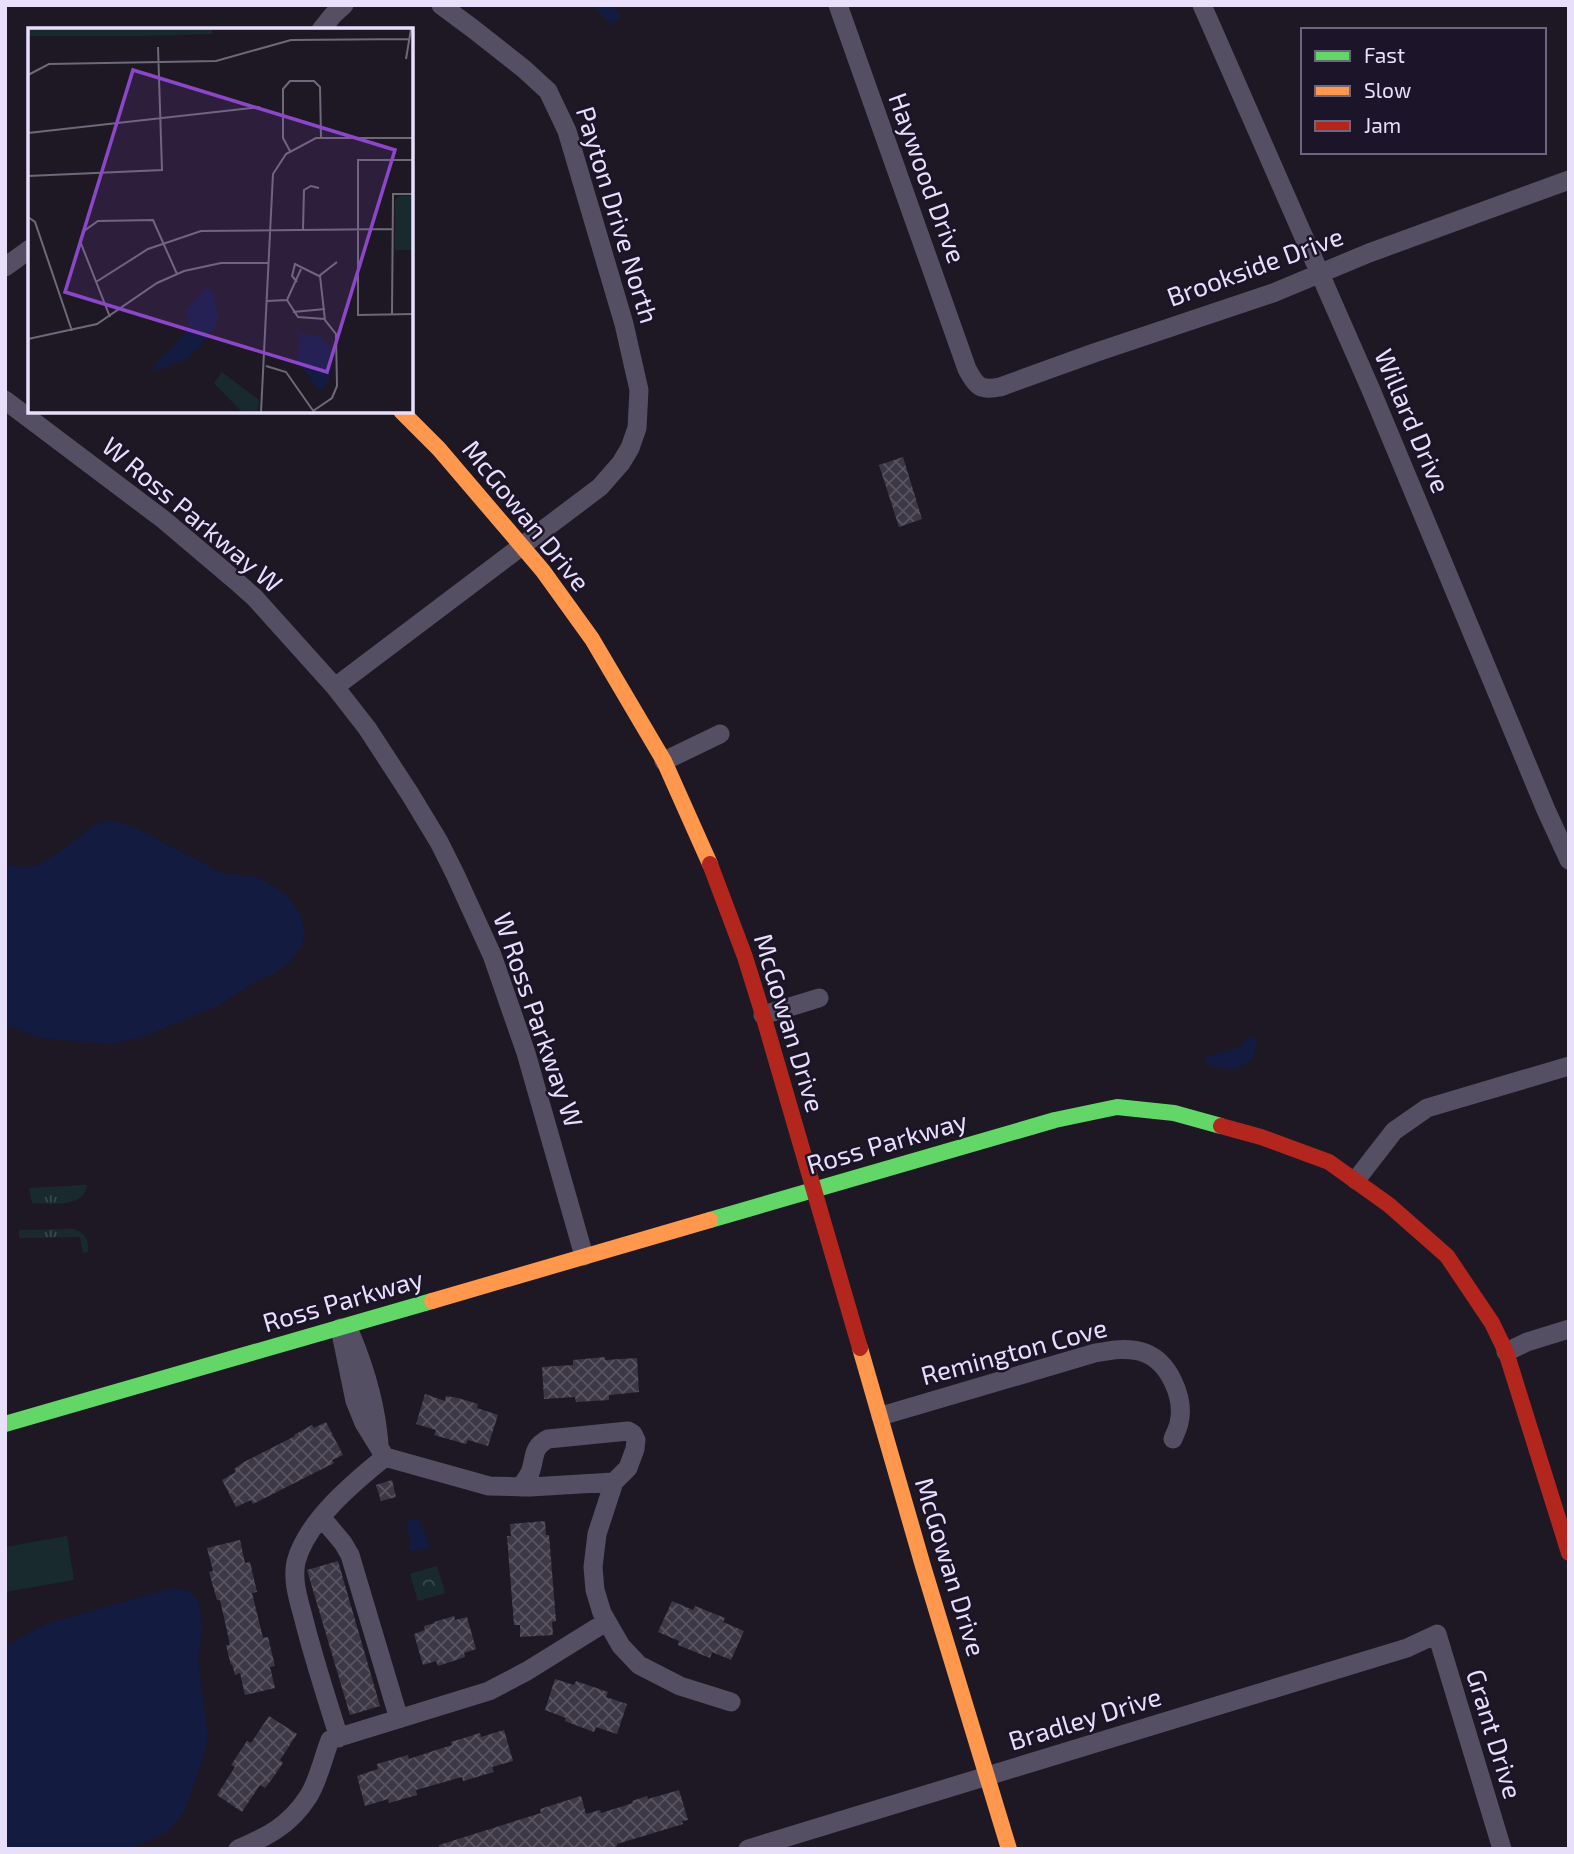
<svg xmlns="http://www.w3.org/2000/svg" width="1574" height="1854" viewBox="0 0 1574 1854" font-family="'Exo 2',sans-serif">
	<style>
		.grass { fill: url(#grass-tufts) }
		.park { fill: url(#park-crowns) }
		.garden { fill: #192a2f }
		.water { fill: #141b40 }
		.building { fill: url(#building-cross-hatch) }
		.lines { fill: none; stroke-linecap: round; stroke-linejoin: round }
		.street { stroke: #544f63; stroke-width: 19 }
		.fast { stroke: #63d668; stroke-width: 16 }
		.slow { stroke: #ff974d; stroke-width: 16 }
		.jam { stroke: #b3261e; stroke-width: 16 }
		.labels { text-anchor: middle; stroke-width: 5; stroke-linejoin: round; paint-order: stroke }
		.street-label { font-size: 26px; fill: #e8e0fb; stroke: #1c1428 }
		.inset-road { fill: none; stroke: #6e687a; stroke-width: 2 }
		.view { fill: #8b47c8; fill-opacity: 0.15; stroke: #8b47c8; stroke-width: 3.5 }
		.inset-edge { fill: none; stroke: #e8e0fb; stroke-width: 3.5 }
	</style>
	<defs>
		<pattern id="grass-tufts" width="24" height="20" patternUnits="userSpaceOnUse" patternTransform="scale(1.75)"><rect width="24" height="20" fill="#192a2f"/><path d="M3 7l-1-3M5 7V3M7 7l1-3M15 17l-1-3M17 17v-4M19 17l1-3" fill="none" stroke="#3a494e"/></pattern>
		<pattern id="park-crowns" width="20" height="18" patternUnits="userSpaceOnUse" patternTransform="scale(1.75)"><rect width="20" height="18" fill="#192a2f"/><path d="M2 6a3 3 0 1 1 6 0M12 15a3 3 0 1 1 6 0" fill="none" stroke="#3a494e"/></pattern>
		<pattern id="building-cross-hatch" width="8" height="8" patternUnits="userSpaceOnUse" patternTransform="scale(1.75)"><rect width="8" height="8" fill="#3d3845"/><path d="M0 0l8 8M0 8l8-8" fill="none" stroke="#595461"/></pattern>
	</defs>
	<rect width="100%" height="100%" fill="#1d1824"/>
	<path class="grass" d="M87,1185C84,1208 50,1204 32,1203L29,1188Z
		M74,1229C85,1233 89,1240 88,1252L83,1253L80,1237L19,1238V1230Z"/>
	<path class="park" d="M437,1566L445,1593L418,1601L410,1574Z"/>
	<path class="garden" d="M67,1536L74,1580L5,1592V1547Z"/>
	<path class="water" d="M596,5H611L619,13V18L614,23H610L596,9Z
		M111,820L136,828L219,872L255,876L287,895L301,916L305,934L301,947L290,962L275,973L259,980L219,1005L143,1037L111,1044L40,1038L5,1025V864L18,867L36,866L63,850L95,824Z
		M1253,1037L1256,1041C1256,1071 1228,1074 1206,1063V1058L1209,1056L1240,1047L1247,1038Z
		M419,1518L429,1544V1548L410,1551L408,1546L411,1545L406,1522Z
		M173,1588L191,1592L199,1604L202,1628L198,1662L208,1736L203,1759L184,1812L168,1832L128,1849H5V1646L46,1624Z"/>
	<path class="building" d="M903,457L922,519L899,527L879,465Z
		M605,1357V1360L637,1358L639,1392L609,1395V1400L576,1402L575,1397L544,1399L542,1367L573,1365V1360Z
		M425,1394L445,1401L446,1396L458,1398L478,1404L477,1408L498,1415L488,1446L468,1440L466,1444L434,1435L436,1430L416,1424Z
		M326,1422L343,1455L332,1460L334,1463L253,1504L251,1500L236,1507L222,1480L236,1472L234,1469L244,1462L295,1436L294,1435L312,1425L314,1428Z
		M392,1480L396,1497L381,1501L376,1485Z
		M545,1521L546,1535H549L556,1621L552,1622L553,1635L520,1637V1625H514L507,1536H511L510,1524Z
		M240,1540L245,1563L250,1562L257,1592L252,1593L263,1638L268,1637L275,1666L270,1667L275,1688L245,1695L240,1673L235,1675L232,1664L231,1665L226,1645H230L225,1622L220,1600H217L209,1572L213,1571L207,1548Z
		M338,1561L380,1706L350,1715L307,1570Z
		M672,1601L693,1610L695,1606L725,1618L723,1622L744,1631L731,1660L712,1652L710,1658L678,1645L679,1641L658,1632Z
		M454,1616L455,1620L467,1617L476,1649L464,1653L465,1657L438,1666L436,1661L423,1665L414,1634L425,1630L424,1626L435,1623L434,1622Z
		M555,1679L574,1685L576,1681L608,1692L606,1697L627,1704L617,1734L596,1727L594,1732L565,1721L566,1718L545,1710Z
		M269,1716L297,1734L280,1760L283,1763L272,1779L265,1788L260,1785L242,1812L217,1795L235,1767L231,1765L247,1741L251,1743Z
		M504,1730L513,1761L492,1767L494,1772L463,1781L462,1777L416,1790L417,1795L389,1803L388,1799L365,1806L357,1776L378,1769L377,1764L408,1755L409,1759L430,1752L452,1745L451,1742L480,1733L481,1737Z
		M679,1790L688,1820L682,1821L683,1824L617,1844V1846L607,1849H439V1845L541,1813L540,1809L581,1796L586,1814L600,1810L601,1813L633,1803L632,1801L647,1796L648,1799Z"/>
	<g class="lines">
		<path class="street" d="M838,5L967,369C976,386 980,391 1000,387L1094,353L1273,293L1369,253L1569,180
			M1202,5L1371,390L1546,810L1569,860
			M321,30L333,15L344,5
			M5,267L30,249
			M5,400L164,520L236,581L255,598L335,687L367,728L410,794L439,842L455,874L492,955L526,1053L584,1256
			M335,687L600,487L621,463L630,448L637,428L639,390L624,324L567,131L548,91L524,69L472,28L441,5
			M664,761L720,734
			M763,1015L819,998
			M1356,1180L1394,1131L1427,1108L1569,1066
			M340,1328L355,1401L364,1423L385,1457L489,1486L530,1487L614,1482
			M351,1335C366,1371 376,1406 379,1444
			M1506,1352L1527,1342L1569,1329
			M881,1416L1095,1353C1112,1350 1129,1347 1145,1353C1169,1362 1185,1398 1179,1423C1178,1428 1175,1434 1173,1439
			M520,1487C524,1483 527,1478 530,1473C536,1457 531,1448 548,1439L628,1431L633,1434L636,1440L635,1449L628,1468L614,1482L597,1534L593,1567L595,1590L602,1613L621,1646L639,1665L680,1686L731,1702
			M322,1518L343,1543L350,1555L399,1719
			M339,1738C327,1699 314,1660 304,1620C299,1601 292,1581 296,1562C306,1522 354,1482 385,1457
			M238,1849C267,1837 290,1825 308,1797C318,1782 323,1758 330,1740L489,1691L527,1671L606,1622
			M748,1849L1407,1648L1437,1634L1502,1849"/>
		<path class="fast" d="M710,1220L1055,1120L1117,1107L1174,1113L1221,1126
			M5,1424L432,1301"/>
		<path class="slow" d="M401,411L439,449L543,571L592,639L664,761L710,864
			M432,1301L710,1220
			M860,1348L923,1566L1009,1849"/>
		<path class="jam" d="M710,864L745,957L763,1015L860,1348
			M1221,1126L1261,1137L1329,1162L1389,1205L1447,1256L1492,1323L1506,1352L1569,1553"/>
	</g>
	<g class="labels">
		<g class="street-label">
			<text transform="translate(927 178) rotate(70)" y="9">Haywood Drive</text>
			<text transform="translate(617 215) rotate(73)" y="9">Payton Drive North</text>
			<text transform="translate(1255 267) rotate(-20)" y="9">Brookside Drive</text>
			<text transform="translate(1412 421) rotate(67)" y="9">Willard Drive</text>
			<text transform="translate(192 515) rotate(40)" y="9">W Ross Parkway W</text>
			<text transform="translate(526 516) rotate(51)" y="9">McGowan Drive</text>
			<text transform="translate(538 1020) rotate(71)" y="9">W Ross Parkway W</text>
			<text transform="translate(789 1023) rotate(73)" y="9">McGowan Drive</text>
			<text transform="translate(887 1143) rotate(-16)" y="9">Ross Parkway</text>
			<text transform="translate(343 1301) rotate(-16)" y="9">Ross Parkway</text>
			<text transform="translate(1014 1352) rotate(-15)" y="9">Remington Cove</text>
			<text transform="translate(950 1567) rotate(73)" y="9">McGowan Drive</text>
			<text transform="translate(1085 1719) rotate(-17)" y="9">Bradley Drive</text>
			<text transform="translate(1494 1734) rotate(73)" y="9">Grant Drive</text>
		</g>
	</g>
	<g transform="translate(28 28)">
		<rect width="385" height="385" fill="#1d1824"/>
		<path d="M194,344L231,372L230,384H214L186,355Z" fill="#192a2f"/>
		<path d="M106,1H184V6L106,8Z" fill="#192a2f"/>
		<path d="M0,1H106V8H0ZM372,168H385V222H367V172Z" fill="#192a2f"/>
		<path d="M176,262L182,261L186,267L190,288L185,303L161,330L126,344L127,336L154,309L161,296L158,283ZM272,305L291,309L303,319V348L292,364L269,333Z" fill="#141b40"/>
		<path class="inset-road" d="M378,31L383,1M0,47L21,36L188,33L263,12L381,11M0,105L232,79M262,123L255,110V61L262,53H286L292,59L293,110M385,132H330V287L385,286M0,148L134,142L130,19M0,189L7,194L44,303M275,201L276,162L283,158L291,160M68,254L120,221L173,203L364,201M269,254L264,248L267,236L291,248L309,234M259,272L270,289L297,291M239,273L259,272L273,241M265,284L297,281M364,287L365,166H385M82,289L52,213L56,203L70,193L125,192L149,246M0,311L69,296L129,255L156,243L193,235H240M238,338L258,344L286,384M285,383L304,370L309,358L308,306L297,292L292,248M233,384L245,146L258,126L288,110H385"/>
		<path class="view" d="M105,42L367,122L299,344L37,264Z"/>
		<rect width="385" height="385" class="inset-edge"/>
	</g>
	<rect width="1574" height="1854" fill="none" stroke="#e8e0fb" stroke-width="14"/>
	<rect x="1301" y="28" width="245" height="126" fill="#1c1428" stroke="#6e667c" stroke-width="2"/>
	<rect x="1315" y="51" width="35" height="10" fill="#63d668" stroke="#6e667c" stroke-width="2"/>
	<text x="1364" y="63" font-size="21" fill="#e8e0fb">Fast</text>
	<rect x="1315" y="86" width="35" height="10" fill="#ff974d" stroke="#6e667c" stroke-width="2"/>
	<text x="1364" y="98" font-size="21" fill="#e8e0fb">Slow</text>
	<rect x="1315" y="121" width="35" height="10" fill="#b3261e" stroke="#6e667c" stroke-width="2"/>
	<text x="1364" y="133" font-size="21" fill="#e8e0fb">Jam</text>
</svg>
